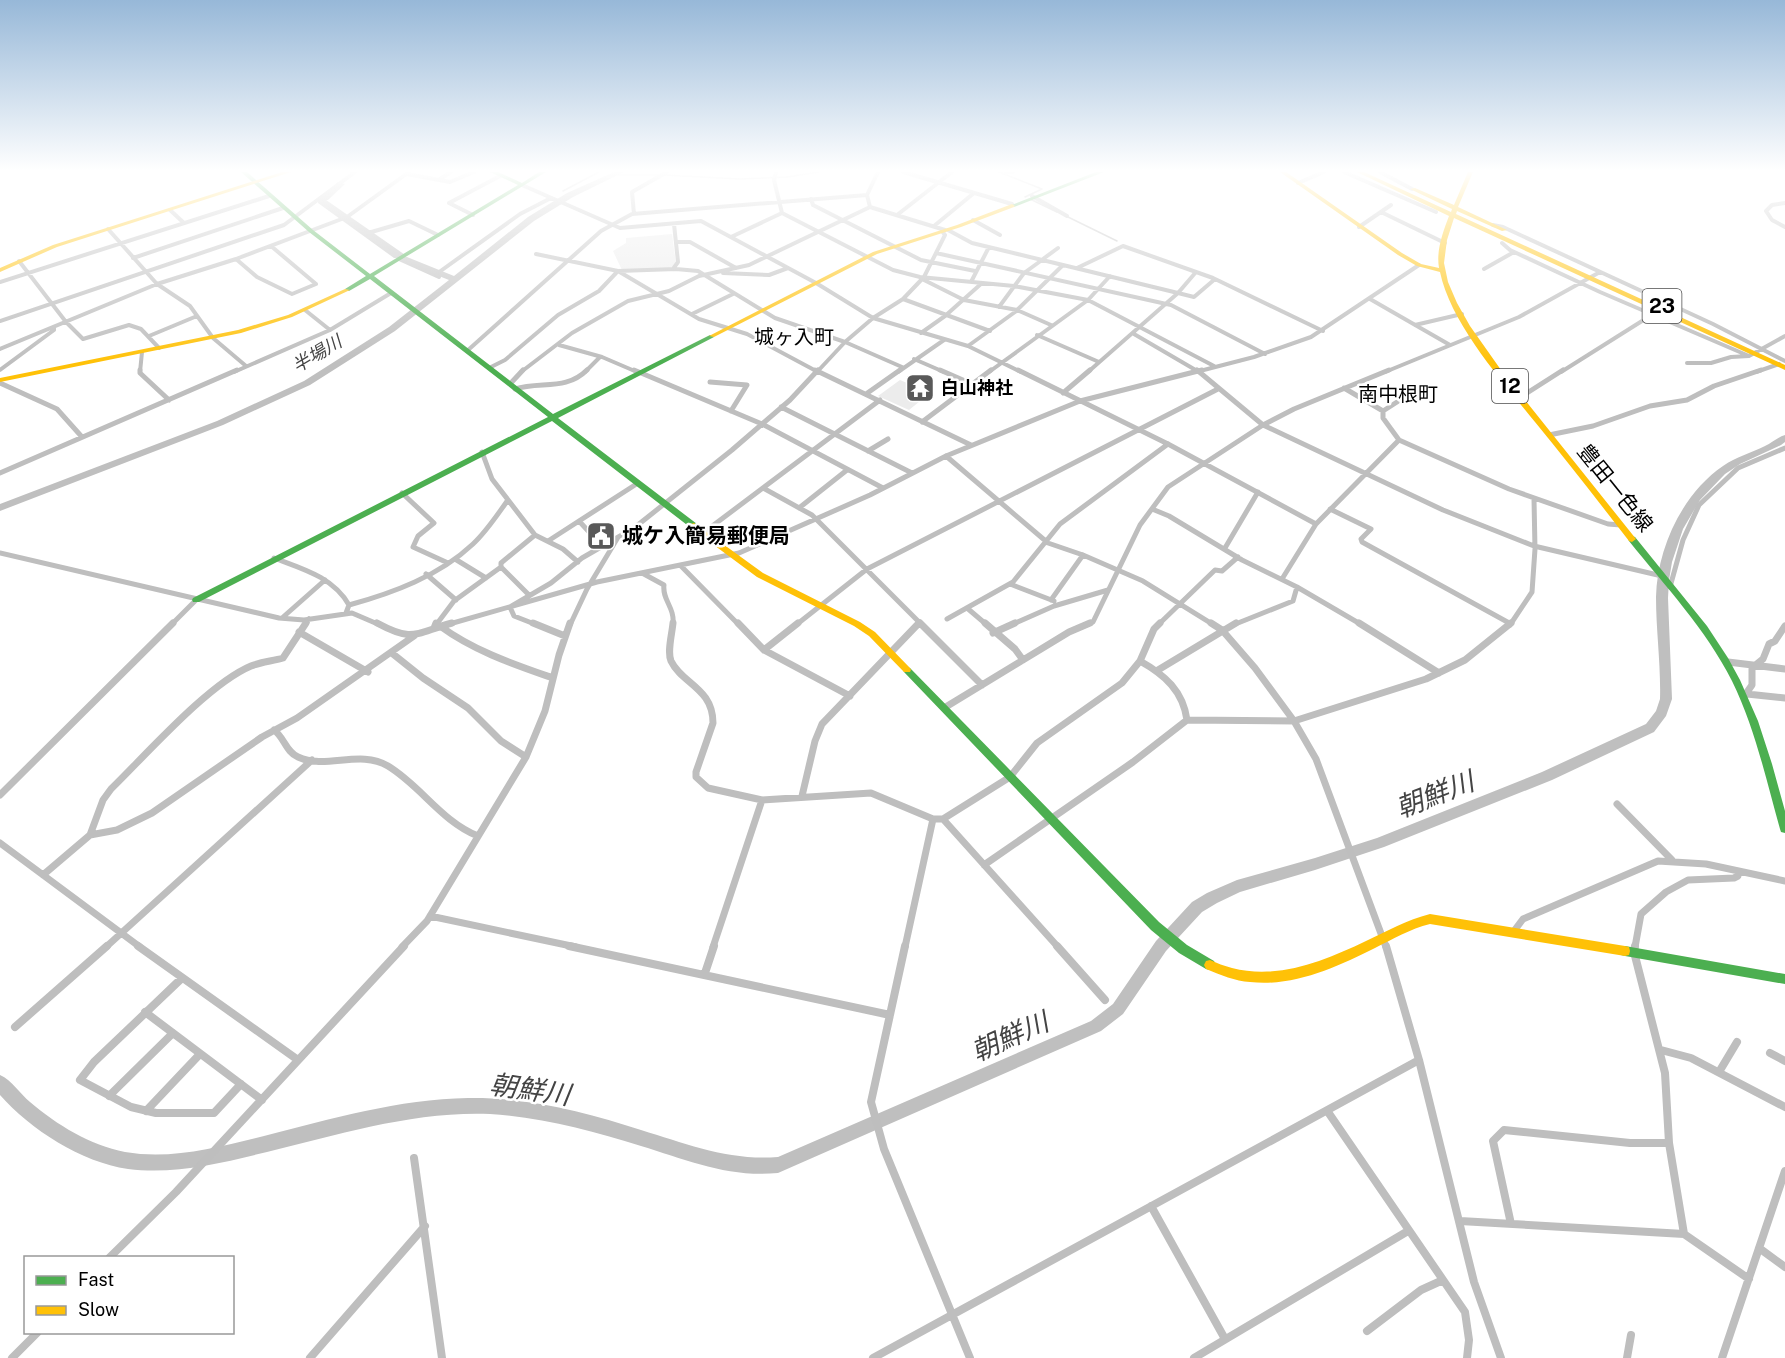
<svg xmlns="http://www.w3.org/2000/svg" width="1785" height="1358" viewBox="0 0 1785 1358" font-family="'Public Sans','Noto Sans JP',sans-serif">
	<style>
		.green { fill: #ececec }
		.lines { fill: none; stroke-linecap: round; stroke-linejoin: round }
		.stream { stroke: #bfbfbf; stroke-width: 1.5 }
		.river { fill: #bfbfbf; fill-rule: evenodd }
		.street-far3 { stroke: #bebebe; stroke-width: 4 }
		.street-far2 { stroke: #bebebe; stroke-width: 5 }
		.street-far1 { stroke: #bebebe; stroke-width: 7 }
		.street { stroke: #bebebe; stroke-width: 8 }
		.fast { fill: #4caf50; fill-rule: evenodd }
		.slow { fill: #ffc107; fill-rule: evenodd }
		.labels { text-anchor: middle; stroke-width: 5; stroke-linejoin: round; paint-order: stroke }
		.far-water-label { font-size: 18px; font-style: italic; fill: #444; stroke: #fff }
		.far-poi-label { font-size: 18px; font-weight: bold; fill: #000; stroke: #fff; text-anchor: start }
		.shield { fill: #fff; stroke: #4c4c4c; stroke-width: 1.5 }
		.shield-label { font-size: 20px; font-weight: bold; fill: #000 }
		.far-quarter-label { font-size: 20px; fill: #000; stroke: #fff }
		.street-label { font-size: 21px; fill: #000; stroke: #fff }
		.poi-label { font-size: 21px; font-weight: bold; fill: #000; stroke: #fff; text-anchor: start }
		.near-water-label { font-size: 27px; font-style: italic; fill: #444; stroke: #fff }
	</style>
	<rect width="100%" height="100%" fill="#fff"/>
	<path class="green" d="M672,234L676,264L671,268L622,270L613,251L626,243V238Z
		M900,380L930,393L909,410L878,396Z"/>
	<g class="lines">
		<path class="stream" d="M999,172L1042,189L1025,197
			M617,175H658
			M664,175L740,179L787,177L819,172
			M563,191L599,172
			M1030,199L1057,212
			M1068,217L1117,241"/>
		<path class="river" d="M614,172H624L573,197L534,221L395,331L310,385L223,425L0,511V504L217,421L304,381L389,327L449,280L401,261V257H407L454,276L528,217L567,193Z
			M338,182L345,184L328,200H324L400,254V258H394L318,203V199H322V196Z
			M1785,435V442L1781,445L1740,464L1725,474L1700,500L1683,529L1672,562L1669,580L1668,598L1672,699L1666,716L1654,732L1552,780L1384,847L1315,870L1240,892L1217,903L1202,912L1166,951L1123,1014L1101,1031L778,1173C729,1178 687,1160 641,1146C592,1131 542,1117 490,1114C415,1111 340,1134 267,1152C221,1163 175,1175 128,1169C81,1162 31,1130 0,1095V1075C12,1080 20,1094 30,1102C57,1125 90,1145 125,1152C172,1160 219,1147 264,1136C331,1119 399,1099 468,1098C527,1097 586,1112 641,1130C687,1144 729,1161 778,1157L1091,1021L1113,1004L1156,941L1192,902L1207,893L1237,880L1315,858L1377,838L1542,772L1646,724L1656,711L1660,699C1661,665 1656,631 1656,597C1657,549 1682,494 1723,466C1736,457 1751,453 1765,446C1772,443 1778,437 1785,435Z"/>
		<path class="street-far3" d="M776,172L774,180L782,213L893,270L920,277L1014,286L1088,300L1214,366
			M903,172L1012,204
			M1006,172H1013
			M1344,172L1436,212
			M1380,172L1412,189
			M407,174L450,182L474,172
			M440,179L451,172
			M1298,183L1324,172
			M522,185L620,228L701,221L816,283L873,318L968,346L1021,372
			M1032,196L1067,216
			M321,199L403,256
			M811,199L813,205L921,260L975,271
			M1785,203L1772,205L1766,211L1772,220L1785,227
			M870,207L867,195L878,172
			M170,210L184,223
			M1381,212L1445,243
			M634,214L632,192L667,172
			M473,215L449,203L500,176
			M897,215L952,172
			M973,220L1000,235
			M1493,225L1503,227L1713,324L1785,361
			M934,226L974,193
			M1359,227L1391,205
			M108,229L157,284L190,306L213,338L246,366
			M948,230L972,243L1063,265
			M368,233L409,221L438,235
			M731,237L782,213
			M676,242H690L736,268
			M1502,243L1510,250L1600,292L1749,356
			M936,253L1171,305L1265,354
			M536,254L618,271L676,269L698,271L775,318L845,342L902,367
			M133,258L283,208
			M236,259L257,277L292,294L316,284L271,246
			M399,259L439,277
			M1043,259L1058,248
			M19,261L66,322L83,339L129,325L141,329L159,348
			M1077,268L1123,246L1213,278L1323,331
			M673,269L678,262L674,224
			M1484,269L1514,252
			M618,271L699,319L747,334L818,372
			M1196,272L1178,293L1194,297L1215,279
			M723,273L769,275L788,268
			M435,275L520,214L551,198
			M922,279L964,300L1017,310L1051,325
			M0,282L269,196
			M971,282L989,247
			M903,299L990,331
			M1370,299L1450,345
			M999,307L1024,273L1042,260
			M305,310L330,330
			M692,314L733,294
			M0,321L284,225L355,172
			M1415,325L1462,314
			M921,333L945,316L982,283
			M1134,334L1199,372
			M1037,335L1099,362
			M149,336L197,316
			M559,345L602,357L637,372
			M968,346L1015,312L1063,265L1178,293L1088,372
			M0,349L157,284L236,259L347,217L409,172
			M467,351L601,231L632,214L867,195
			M914,359L944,372
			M1687,363H1711L1731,357L1749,356L1785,336
			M489,368L505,360L558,315L599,291L617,272
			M0,370L54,330V327
			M140,372L142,352
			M234,372L330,330L391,293
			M521,372L572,333L628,301L669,291L699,276L749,265L870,207L945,230
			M585,372L600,357
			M817,372L845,342L873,318L903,299L924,277L945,235L942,231
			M898,372L944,340
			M989,372L1088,300L1110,276
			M1196,372L1254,357L1311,337L1419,265
			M1385,372L1519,317L1600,272
			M1561,372L1669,304
			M1756,372L1779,364"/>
		<path class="street-far2" d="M140,370V373L169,400
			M634,370L762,424L883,488
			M815,370L971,445
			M940,370L972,384
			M1018,370L1168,444L1316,524
			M1197,370L1263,425L1443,510L1534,546L1662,576
			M710,382L747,385L731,411
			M0,383L57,409L82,437
			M510,384L523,370
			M1344,388L1383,411V418L1399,440L1509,489L1608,524L1621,525
			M515,389C541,381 566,391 587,370
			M1063,393L1090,370
			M866,394L900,370
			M1517,396L1527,393L1563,370
			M781,407L912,473
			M1383,411L1411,393
			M922,422L991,370
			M1549,435L1593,426L1650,406L1687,400L1714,386L1761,370
			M868,451L888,439
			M482,452L492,479L535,535L563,549L578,562
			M946,456L1048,543L1083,555L1143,581L1214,625
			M0,473L237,370
			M763,488L812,515L922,625
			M402,493L434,523L418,536L413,547L448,563
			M799,508L847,470
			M1152,509L1169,516L1242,560L1297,587L1362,625
			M1330,509L1371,529L1361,539L1362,542L1511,624
			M579,521L602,546
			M703,533L880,400
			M548,541L638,483
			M1225,548L1258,492
			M0,553L279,618L304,620L352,613L380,625
			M274,558C303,569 333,577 349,605
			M455,559L486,578
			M681,566L739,625
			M501,567L529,595
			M642,573L664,585C662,600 675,607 673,625
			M426,574L456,600
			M1282,579L1316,524L1399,440
			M1010,584L1054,601
			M1670,587L1683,540L1699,505L1738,468L1785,448
			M1051,600L1083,555
			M967,608L987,625
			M346,613L349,605C393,593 439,576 473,544C487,531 497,515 508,500
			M282,618L325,580
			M947,619L1013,582L1060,524L1168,444
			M171,625L196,600
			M305,625L309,619
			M436,625L454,601L501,567V563L535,535
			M446,625L597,582L739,553L870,495L946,456L1080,401L1202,370
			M537,625L514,616L510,607L551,583L582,558L634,528L732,450L790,400L818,370
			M570,625L587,589L617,539
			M796,625L867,569L1218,389
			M917,625L920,622
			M1011,625L1054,606L1108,590
			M1086,625L1093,622L1140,525L1168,487L1263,425L1294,409L1389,370
			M1158,625L1215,570L1222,571L1238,557
			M1233,625L1293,601L1297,587
			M1510,625L1532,592L1535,549L1534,499"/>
		<path class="street-far1" d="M377,623C414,643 415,633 452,623
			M533,623L565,636
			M673,623C672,634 667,652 671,661C682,684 713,688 713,723L696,772V777L708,788L762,800L871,793L933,819H943L1010,777L1037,743L1122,683L1140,661L1154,629L1160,623
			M738,623L764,650L850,696
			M920,623L982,685
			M985,623L1015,649L1023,660
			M1211,623L1222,630L1255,668L1294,721L1316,759L1386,947
			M1359,623L1439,673
			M440,626C474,651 513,664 553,678
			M434,628L436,623
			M299,632L368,672
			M993,633L1015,623
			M764,650L798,623
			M393,654L423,678L468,708L501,741L526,757
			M1140,661C1165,675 1183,691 1187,720
			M1728,662L1785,669
			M1158,670L1236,623
			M1747,694L1785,698
			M1745,695L1752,685V668L1763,659L1769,644L1775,641L1785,626
			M944,708L1069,632L1090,623
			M274,730C284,737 286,752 298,757C326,770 360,749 388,766C421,786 441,821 478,836
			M0,795L173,623
			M802,796L815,741L822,724L919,623
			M1617,804L1672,860
			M943,819L1058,947
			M90,835L117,830L152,813L262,737L297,718L414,636
			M0,843L140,947
			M984,865L1133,762L1187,720L1294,721L1426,679L1465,660L1511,623
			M43,875L90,835L103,800L111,789C146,755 208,684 251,666C261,662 273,661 283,658L306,623
			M430,916L576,947
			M1514,931L1523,919L1658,861L1706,864L1785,881
			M106,947L312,760
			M402,947L427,921L526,757L545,711L559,655L570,623
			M713,947L762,800
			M905,947L933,819
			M1635,947L1641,914L1666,892L1688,880L1734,878L1738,876V871"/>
		<path class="street" d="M138,946L298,1060
			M569,946L890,1015
			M905,946L871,1102L884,1149L970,1358
			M1057,946L1105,1000
			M1386,946L1419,1060L1474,1282L1501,1358
			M1635,946L1634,952L1665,1073L1669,1143L1684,1234
			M705,973L714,946
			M182,978L94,1062L80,1080L131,1107L156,1113H214L241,1084
			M145,1012L262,1100
			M15,1027L107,946
			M1661,1050L1691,1058L1785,1107
			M1770,1053L1785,1061
			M1719,1072L1737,1042
			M109,1096L173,1033
			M146,1111L200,1054
			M1328,1112L1465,1312L1469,1340L1467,1358
			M414,1158L442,1358
			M1151,1206L1225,1339
			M1460,1221L1684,1234L1749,1279
			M1511,1224L1493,1141L1504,1130L1630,1143H1669
			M1759,1248L1785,1267
			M109,1258L176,1192L404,946
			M1367,1331L1421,1290L1443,1280
			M12,1358L38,1332
			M310,1358L425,1226
			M873,1358L1419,1060
			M1194,1358L1408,1231
			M1627,1358L1631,1335
			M1722,1358L1785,1171"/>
		<path class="fast" d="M241,172H247L313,230L370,274L518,185L490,172H498L522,183L539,172H546L374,276L553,414L710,335H714V337L558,418L697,524L698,526L697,528H691L552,421L199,602H193L192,600L193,598L548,417L370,279L349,291H345V289L366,276L309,232Z
			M1096,172H1104L1014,207L1009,206Z
			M1632,536L1635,537L1707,626L1728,658L1740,680L1758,721L1772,764L1785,811V833L1781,832L1780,829C1766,779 1755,728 1732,681C1706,629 1665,586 1629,541L1628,539Z
			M907,667L910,668L1159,922L1187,945L1214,961L1216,965L1214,969L1210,970L1206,969L1179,953L1151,930L904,672L903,670L904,668Z
			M1625,946L1785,974V984L1625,956L1621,955L1620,951L1621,947Z"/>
		<path class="slow" d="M282,172H291L57,247L0,272V268L53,245Z
			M1280,172H1286L1402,253L1421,264L1439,268C1436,250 1443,232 1449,216L1357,172H1364L1451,212L1452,209L1410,189L1415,188L1454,205L1468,172H1473L1458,207L1507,230L1502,231L1457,211L1456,214L1785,365V370L1454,218L1447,240L1444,263L1448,282L1457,303L1470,326L1501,370L1636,539L1632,542L1629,541C1598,501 1567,461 1535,422C1502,381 1451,324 1440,272L1417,266L1398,255Z
			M1012,204L1015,206L1014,207L961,227L877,254L714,337L709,336L873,252L957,225Z
			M345,289L350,290L292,317L241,333L0,382V378L238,330L288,315Z
			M694,523L763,573L860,622L875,632L910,668L911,670L910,672H904L869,636L854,626L757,577L691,528L690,526L691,524Z
			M1430,914L1625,946L1629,947L1630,951L1629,955L1625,956L1430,924C1410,929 1393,939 1375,948C1337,967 1294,987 1250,982C1235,981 1221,975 1206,969L1204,965L1206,961L1210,960C1217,963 1224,966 1232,968C1278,980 1324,961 1366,941C1387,931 1407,920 1430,914Z"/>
	</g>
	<linearGradient id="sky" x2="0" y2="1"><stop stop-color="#97b8d8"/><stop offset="0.47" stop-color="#fff"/><stop offset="1" stop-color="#fff" stop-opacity="0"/></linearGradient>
	<rect width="1785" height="363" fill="url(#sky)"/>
	<defs>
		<g id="temple-square" transform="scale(1.5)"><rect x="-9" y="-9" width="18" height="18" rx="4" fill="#595959" stroke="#fff"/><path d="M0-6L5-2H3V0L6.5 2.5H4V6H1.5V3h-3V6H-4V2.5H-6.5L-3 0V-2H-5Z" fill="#fff"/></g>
		<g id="civic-square" transform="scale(1.5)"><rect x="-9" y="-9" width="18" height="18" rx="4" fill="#595959" stroke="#fff"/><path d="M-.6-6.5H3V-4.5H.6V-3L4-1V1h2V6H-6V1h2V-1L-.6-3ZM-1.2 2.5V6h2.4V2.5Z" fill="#fff"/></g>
	</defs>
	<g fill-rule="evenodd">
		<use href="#temple-square" x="920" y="388"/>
		<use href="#civic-square" x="601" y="536"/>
	</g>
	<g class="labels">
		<g class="far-water-label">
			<text transform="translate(317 354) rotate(-31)" y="6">半場川</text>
		</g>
		<g class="far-poi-label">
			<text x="941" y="394">白山神社</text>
		</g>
		<g class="shield">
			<rect x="1642.5" y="289" width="39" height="34" rx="4.5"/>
			<rect x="1492" y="369" width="36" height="34" rx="4.5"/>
		</g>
		<g class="shield-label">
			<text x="1662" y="313">23</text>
			<text x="1510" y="393">12</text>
		</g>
		<g class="far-quarter-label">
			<text x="794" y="344">城ヶ入町</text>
			<text x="1398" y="401">南中根町</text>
		</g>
		<g class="street-label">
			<text transform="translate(1615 488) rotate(51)" y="7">豊田一色線</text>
		</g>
		<g class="poi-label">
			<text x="622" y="543">城ケ入簡易郵便局</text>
		</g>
		<g class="near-water-label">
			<text transform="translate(1435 795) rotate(-21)" y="9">朝鮮川</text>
			<text transform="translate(1010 1037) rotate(-24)" y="9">朝鮮川</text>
			<text transform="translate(530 1090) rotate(8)" y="9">朝鮮川</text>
		</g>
	</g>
	<rect x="24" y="1256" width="210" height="78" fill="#ffffff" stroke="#999999" stroke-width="1.5"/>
	<rect x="36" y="1276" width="30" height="9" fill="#4caf50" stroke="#999999" stroke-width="1.5"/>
	<text x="78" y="1286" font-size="18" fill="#000000">Fast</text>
	<rect x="36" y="1306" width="30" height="9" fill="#ffc107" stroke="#999999" stroke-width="1.5"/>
	<text x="78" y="1316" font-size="18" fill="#000000">Slow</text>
</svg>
